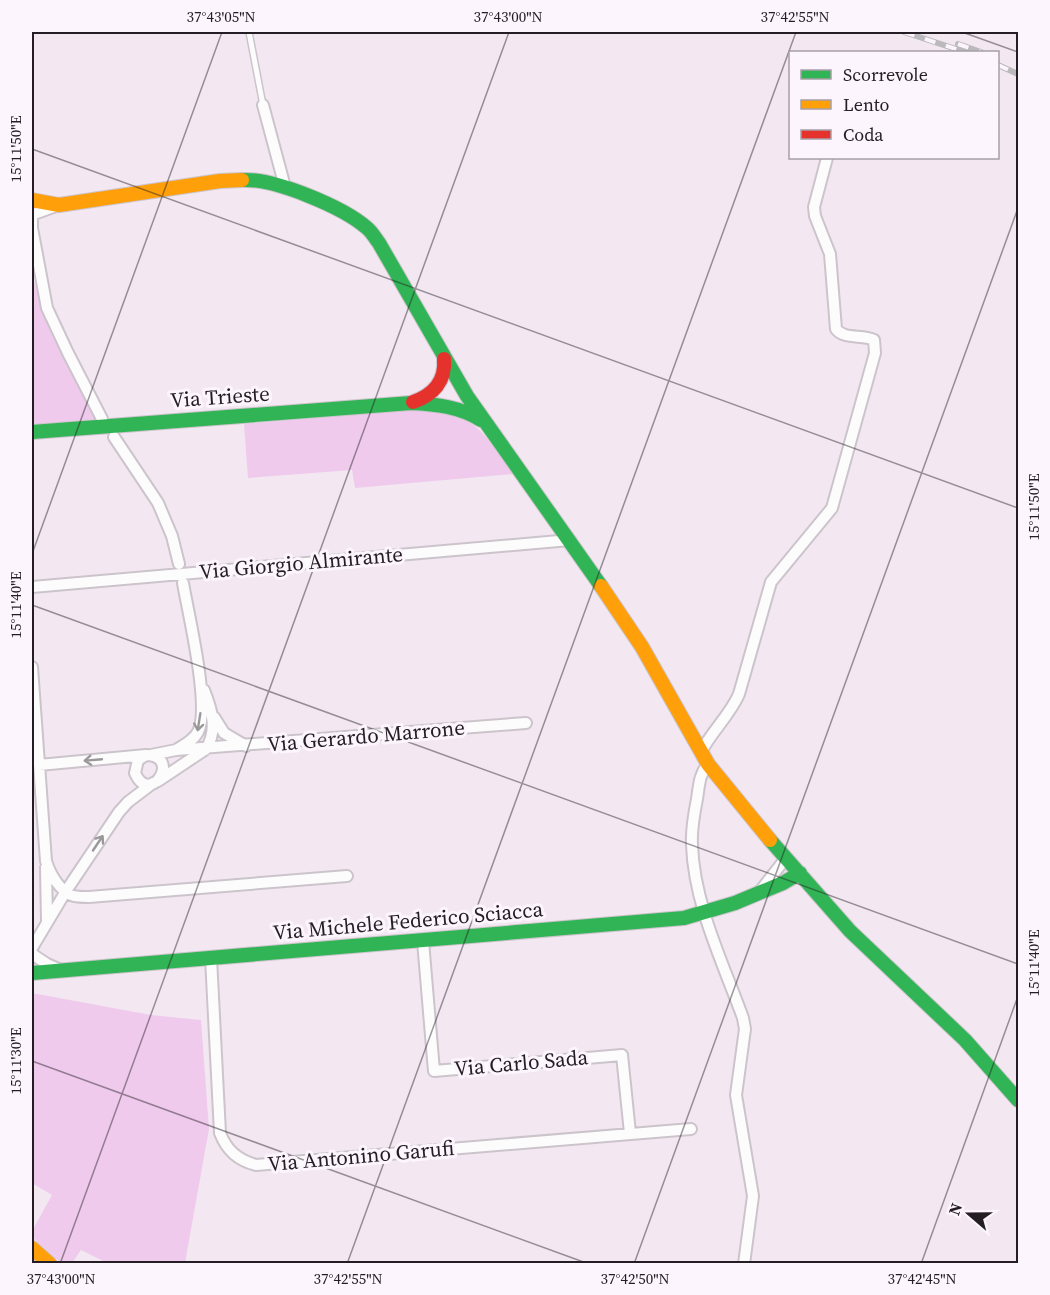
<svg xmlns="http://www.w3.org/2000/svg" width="1050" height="1295" viewBox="0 0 1050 1295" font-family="'Source Serif 4',serif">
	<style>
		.green { fill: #efcaed }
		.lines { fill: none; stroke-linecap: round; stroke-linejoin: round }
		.lane-casing { stroke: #ccc4cb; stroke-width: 8 }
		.street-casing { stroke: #ccc4cb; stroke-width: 14 }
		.fast-casing { stroke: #ccc4cb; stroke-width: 16 }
		.slow-casing { stroke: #ccc4cb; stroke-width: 16 }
		.jam-casing { stroke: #ccc4cb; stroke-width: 16 }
		.lane { stroke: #fdfcfd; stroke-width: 5 }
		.street { stroke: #fdfcfd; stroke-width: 10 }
		.fast { stroke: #30b455; stroke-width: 14 }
		.slow { stroke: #ff9f0a; stroke-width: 14 }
		.jam { stroke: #e5322d; stroke-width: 14 }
		.rail-casing { stroke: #bcb9bc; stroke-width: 6 }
		.rail { stroke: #fdf5fd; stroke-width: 4; stroke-dasharray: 11; stroke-linecap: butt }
		.oneway { stroke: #9b989b }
		.ticks { fill: none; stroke: #241d23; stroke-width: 1.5; stroke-opacity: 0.45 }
		.labels { text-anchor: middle; stroke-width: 6; stroke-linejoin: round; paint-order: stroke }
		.street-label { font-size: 21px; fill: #241d23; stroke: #fdf5fd }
		.neatline { fill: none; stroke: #241d23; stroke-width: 2 }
		.ticks-label { font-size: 15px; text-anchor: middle; fill: #241d23 }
	</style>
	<rect width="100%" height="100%" fill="#f3e8f2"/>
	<path class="green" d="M32,281H34L51,333L96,419L32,425Z
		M422,409C478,414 483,434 514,474L355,488L352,470L248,478L244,424Z
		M32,993L151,1015L201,1020L209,1129L185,1263H107L81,1250L72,1263H61L32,1237V1231L52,1195L32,1183Z"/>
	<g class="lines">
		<g class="lane-casing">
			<path id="lane" d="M249,32L263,105"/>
		</g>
		<g class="street-casing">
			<path id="street" d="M263,105L285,187
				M32,228L47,308L68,353L102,419
				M32,230V217L34,214L59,205
				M114,437L158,503L172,536L179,564
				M32,587L570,540
				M32,667L46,861C50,874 60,892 74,896C78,897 84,897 89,897L347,876
				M214,717L224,733L246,746
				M176,750C184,745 193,741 198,732C211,707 188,613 183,583
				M701,752C712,731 730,715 739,694L771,582L832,508L875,353L874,340C863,334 844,340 836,329L830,254L815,216L814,207L827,158
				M151,755L176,750L526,723
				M708,764C699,774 699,787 697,799C694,814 691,830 692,845C694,904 723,963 743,1018L745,1029L736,1095L753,1196L744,1264
				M39,765L146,755C183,756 150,807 135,773L138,760L146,755
				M158,781L206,749C218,730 212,710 204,690
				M46,867L47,921
				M761,890L786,858
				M423,941L434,1071L622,1055L630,1133
				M32,948L66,891L119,812L128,802L153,783
				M32,954L47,964L61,970
				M211,958L220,1133C227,1151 238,1160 256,1165L691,1129"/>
		</g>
		<g class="fast-casing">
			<path id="fast" d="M242,180C274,178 343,207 367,228C372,232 375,238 379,243L467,396L601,586
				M32,432L411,403C436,404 460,407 481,420
				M770,840L850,931L965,1040L1018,1100
				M32,973L684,918L735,903L783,883L800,873"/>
		</g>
		<g class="slow-casing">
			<path id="slow" d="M32,200L59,205L220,181L242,180
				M601,586L642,647L708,764L770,840
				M32,1248L50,1264"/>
		</g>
		<g class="jam-casing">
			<path id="jam" d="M413,402C433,395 446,381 444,359"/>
		</g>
		<use href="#lane" class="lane"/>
		<use href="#street" class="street"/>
		<use href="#fast" class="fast"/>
		<use href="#slow" class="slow"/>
		<use href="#jam" class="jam"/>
		<g class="rail-casing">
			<path id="rail" d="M904,32L965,52
				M958,44L981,52
				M998,65L1018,74"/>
		</g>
		<use href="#rail" class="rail"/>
	</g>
	<defs><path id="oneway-shaft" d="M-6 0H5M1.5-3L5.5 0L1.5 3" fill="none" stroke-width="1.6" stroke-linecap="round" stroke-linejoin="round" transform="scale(1.5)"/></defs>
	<g class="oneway">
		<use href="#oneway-shaft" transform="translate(199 722) rotate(99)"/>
		<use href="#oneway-shaft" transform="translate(93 760) rotate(175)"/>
		<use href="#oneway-shaft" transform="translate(98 843) rotate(-56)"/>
	</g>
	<path class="ticks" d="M962,32L1018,52M32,149L1018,508M32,554L222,32M32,605L1018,964M32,1061L589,1264M60,1264L509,32M347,1264L796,32M634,1264L1018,208M921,1264L1018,996"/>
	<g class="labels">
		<g class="street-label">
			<text transform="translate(220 397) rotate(-4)" y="7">Via Trieste</text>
			<text transform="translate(301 563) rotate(-5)" y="7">Via Giorgio Almirante</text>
			<text transform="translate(366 736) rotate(-5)" y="7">Via Gerardo Marrone</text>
			<text transform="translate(408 921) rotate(-5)" y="7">Via Michele Federico Sciacca</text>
			<text transform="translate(521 1063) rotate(-5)" y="7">Via Carlo Sada</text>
			<text transform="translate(361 1156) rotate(-5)" y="7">Via Antonino Garufi</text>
		</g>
	</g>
	<rect width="1050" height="1295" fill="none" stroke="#fdf5fd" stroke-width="66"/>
	<rect x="789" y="51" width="210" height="108" fill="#fdf5fd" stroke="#a69fa6" stroke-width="1.5"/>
	<rect x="801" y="70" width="30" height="9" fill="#30b455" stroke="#a69fa6" stroke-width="1.5"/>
	<text x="843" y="81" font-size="18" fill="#241d23">Scorrevole</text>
	<rect x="801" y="100" width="30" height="9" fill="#ff9f0a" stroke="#a69fa6" stroke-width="1.5"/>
	<text x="843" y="111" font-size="18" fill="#241d23">Lento</text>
	<rect x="801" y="130" width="30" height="9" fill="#e5322d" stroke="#a69fa6" stroke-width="1.5"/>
	<text x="843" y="141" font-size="18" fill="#241d23">Coda</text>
	<g transform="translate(969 1214) rotate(290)" stroke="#fdf5fd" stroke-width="4.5" paint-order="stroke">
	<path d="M0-4.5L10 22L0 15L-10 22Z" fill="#241d23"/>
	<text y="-9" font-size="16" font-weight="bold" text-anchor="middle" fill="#241d23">N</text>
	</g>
	<rect x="33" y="33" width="984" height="1229" class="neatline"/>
	<g class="ticks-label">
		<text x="221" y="22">37°43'05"N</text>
		<text x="508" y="22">37°43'00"N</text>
		<text x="795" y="22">37°42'55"N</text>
		<text transform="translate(16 149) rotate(-90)" y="5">15°11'50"E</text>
		<text transform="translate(1034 507) rotate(-90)" y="5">15°11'50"E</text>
		<text transform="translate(16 605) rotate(-90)" y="5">15°11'40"E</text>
		<text transform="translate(1034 963) rotate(-90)" y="5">15°11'40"E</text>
		<text transform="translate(16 1061) rotate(-90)" y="5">15°11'30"E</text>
		<text x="61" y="1284">37°43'00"N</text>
		<text x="348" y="1284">37°42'55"N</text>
		<text x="635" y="1284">37°42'50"N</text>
		<text x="922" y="1284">37°42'45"N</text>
	</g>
</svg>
